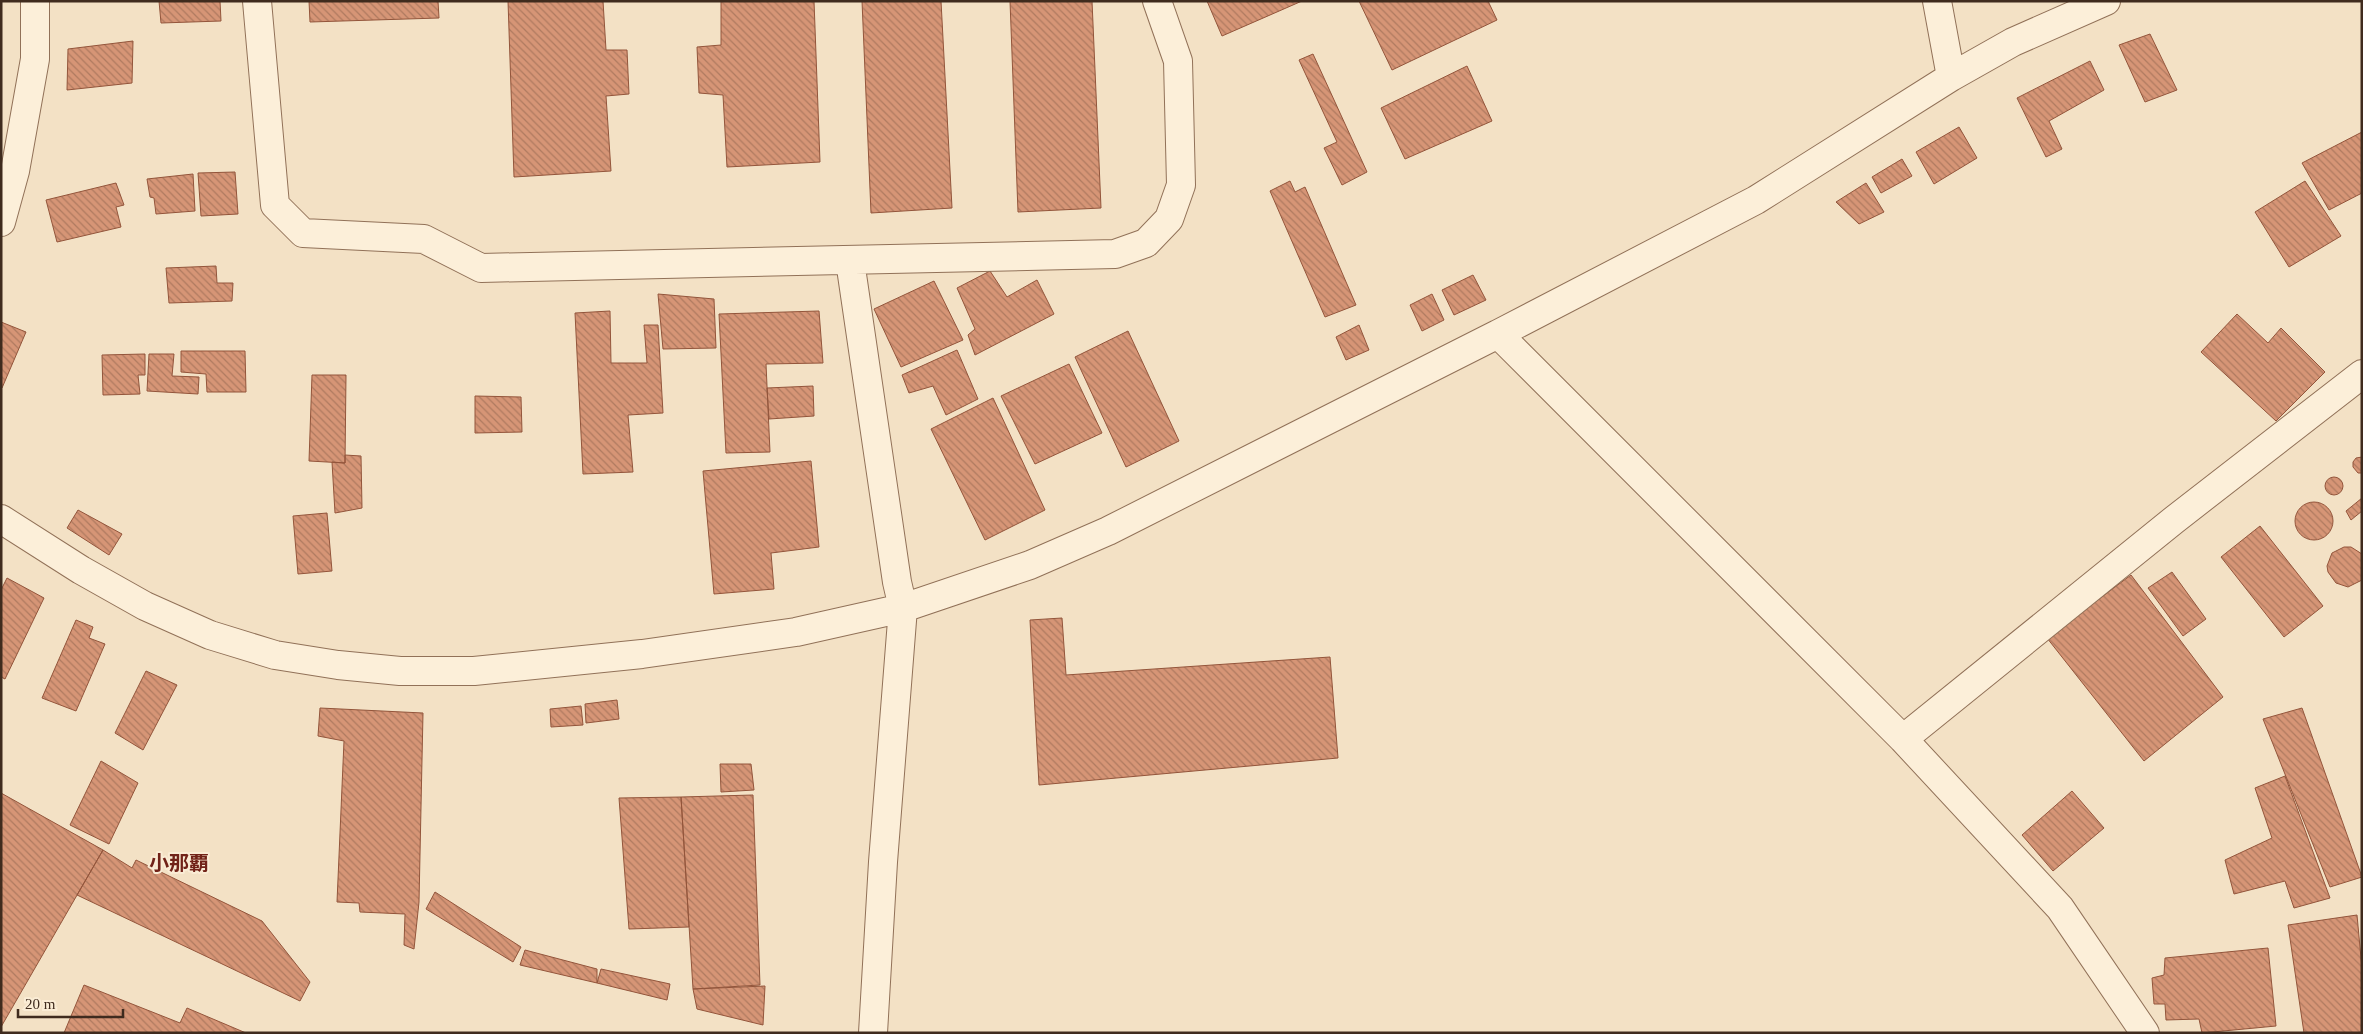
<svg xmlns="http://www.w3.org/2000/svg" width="2363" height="1034" viewBox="0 0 2363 1034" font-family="'Times New Roman','Noto Sans JP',serif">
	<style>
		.building { fill: url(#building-back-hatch); stroke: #93553b }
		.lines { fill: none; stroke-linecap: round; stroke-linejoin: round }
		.minor-casing { stroke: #917158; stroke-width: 30 }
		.minor { stroke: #fcefd9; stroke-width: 28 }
		.labels { text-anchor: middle; stroke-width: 4; stroke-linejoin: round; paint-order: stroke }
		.quarter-label { font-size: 20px; font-weight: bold; fill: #712218; stroke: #faecd5 }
	</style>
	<defs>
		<pattern id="building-back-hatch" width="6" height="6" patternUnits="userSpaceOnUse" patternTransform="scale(1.25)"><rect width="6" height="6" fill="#d69576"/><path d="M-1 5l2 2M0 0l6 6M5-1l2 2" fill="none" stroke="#af7a60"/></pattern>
	</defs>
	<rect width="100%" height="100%" fill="#f3e1c5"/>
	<path class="building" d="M159,1H220L221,21L161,23Z
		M309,1H438L439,18L310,22Z
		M508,1H603L606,50H627L629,94L606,96L611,171L514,177Z
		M721,1H814L820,162L727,167L723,95L699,93L697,47L721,45Z
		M862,1H941L952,208L871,213Z
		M1010,1H1092L1101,208L1018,212Z
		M1207,1H1302L1222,36Z
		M1359,1H1488L1497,20L1392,70Z
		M2150,34L2177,90L2145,102L2119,45Z
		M133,41L132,83L67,90L68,49Z
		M1313,54L1367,172L1342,185L1324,148L1337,142L1299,60Z
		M2090,61L2104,90L2049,121L2062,149L2046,157L2017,98Z
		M1467,66L1492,121L1405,159L1381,108Z
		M1959,127L1977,158L1934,184L1916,152Z
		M2362,132V193L2329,210L2302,163Z
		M1902,159L1912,176L1881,193L1872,177Z
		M235,172L238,214L201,216L198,173Z
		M193,174L195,211L156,214L154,198L150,197L147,179Z
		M1290,181L1295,192L1305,187L1356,305L1325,317L1270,191Z
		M2305,181L2341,236L2289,267L2255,212Z
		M116,183L124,205L116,207L121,227L57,242L46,200Z
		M1866,183L1884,212L1859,224L1836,202Z
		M216,266L217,283H233L232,301L169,303L166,268Z
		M990,271L1007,297L1037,280L1054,314L975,355L968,335L975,329L957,288Z
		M1473,275L1486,300L1454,315L1442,290Z
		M934,281L963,340L901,367L874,309Z
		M658,294L714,299L716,348L663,349Z
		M1432,294L1444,320L1422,331L1410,305Z
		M610,311L611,363H647L644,325H658L663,413L628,415L633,472L583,474L575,313Z
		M819,311L823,363L766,364L770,452L726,453L719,314Z
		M2237,314L2268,343L2281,328L2325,372L2276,421L2201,352Z
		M1,322L26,332L2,388H1Z
		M1359,325L1369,350L1346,360L1336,337Z
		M1128,331L1179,441L1126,467L1075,357Z
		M957,350L978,399L946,415L933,386L909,393L902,375Z
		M181,351H245L246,392H207L206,374L181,372Z
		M145,354V375H138L140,394L103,395L102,355Z
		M149,354H174L172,376L199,377L198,394L147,391Z
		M1069,364L1102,433L1035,464L1001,396Z
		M312,375H346L345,463L309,461Z
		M813,386L814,416L769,419L767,388Z
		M475,396L521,397L522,432L475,433Z
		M993,398L1045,510L985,540L931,429Z
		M345,455L361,456L362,508L335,513L332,462L345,463Z
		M2362,457V473H2358L2353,467V462L2356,458Z
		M811,461L819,547L771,553L774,589L714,594L703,471Z
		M2325 486a9 9 0 1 1 18 0a9 9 0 1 1-18 0Z
		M2362,498V511L2351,520L2346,511Z
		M2295 521a19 19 0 1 1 38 0a19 19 0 1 1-38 0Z
		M78,510L122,534L109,555L67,528Z
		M327,513L332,571L298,574L293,516Z
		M2260,526L2323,606L2284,637L2221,557Z
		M2344,547H2351L2362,554V580L2348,587L2336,583L2328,572L2327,566L2332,553Z
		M2172,572L2206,619L2183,636L2148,588Z
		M2131,575L2223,697L2144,761L2047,638Z
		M7,578L44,598L5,679L1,677V590Z
		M1062,618L1066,675L1330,657L1338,758L1039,785L1030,620Z
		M76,620L93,627L89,638L105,644L76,711L42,698Z
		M146,671L177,685L143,750L115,733Z
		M617,700L619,719L586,723L585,704Z
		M581,706L583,725L551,727L550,709Z
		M320,708L423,713L419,902L414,949L404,945L405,914L360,912L359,903L337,902L344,741L318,736Z
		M2302,708L2362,877L2330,887L2263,719Z
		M101,761L138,783L109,844L70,825Z
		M720,764H751L754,790L721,792Z
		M2285,776L2330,898L2294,908L2285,881L2234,894L2225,860L2272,838L2255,788Z
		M2072,791L2104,828L2053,871L2022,835Z
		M1,793L103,850L1,1027Z
		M753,795L760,985L693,989L681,797Z
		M681,797L689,927L629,929L619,798Z
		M103,850L132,868L136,860L262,921L310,982L300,1001L77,895Z
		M435,892L521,947L513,962L426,909Z
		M2357,915L2362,969V1033H2304L2288,925Z
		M2268,948L2276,1026L2202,1033L2199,1019L2166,1020L2165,1004H2154L2152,978L2164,975L2165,958Z
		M525,950L597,969V983L520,965Z
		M601,969L670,984L667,1000L597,983Z
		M84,985L180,1023L187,1008L246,1033H64Z
		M765,986L763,1025L697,1009L693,989Z"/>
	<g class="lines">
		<g class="minor-casing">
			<path id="minor" d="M257,1L275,205L303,233L424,239L481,268L1115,254L1146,243L1169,219L1181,185L1178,61L1157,1
				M1937,1L1951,77
				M1,222L15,171L35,59V1
				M850,261L897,582L903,608L883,862L873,1033
				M1498,334L1756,200L1951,77L2013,42L2106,1
				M1,519L81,570L145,606L210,635L275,655L338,665L400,671H474L642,654L796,632L903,608L1030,565L1108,531L1498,334L1903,739L2060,908L2145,1033
				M1903,739L2174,520L2362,374"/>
		</g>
		<use href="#minor" class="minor"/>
	</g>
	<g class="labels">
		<g class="quarter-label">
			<text x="179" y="870">小那覇</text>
		</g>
	</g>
	<rect width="2363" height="1034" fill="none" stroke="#3f2b1e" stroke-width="5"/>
	<path d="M18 1009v8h105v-8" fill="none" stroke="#3f2b1e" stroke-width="2.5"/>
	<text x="25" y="1009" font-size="15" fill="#3f2b1e" stroke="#faecd5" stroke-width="4" paint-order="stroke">20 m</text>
</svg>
